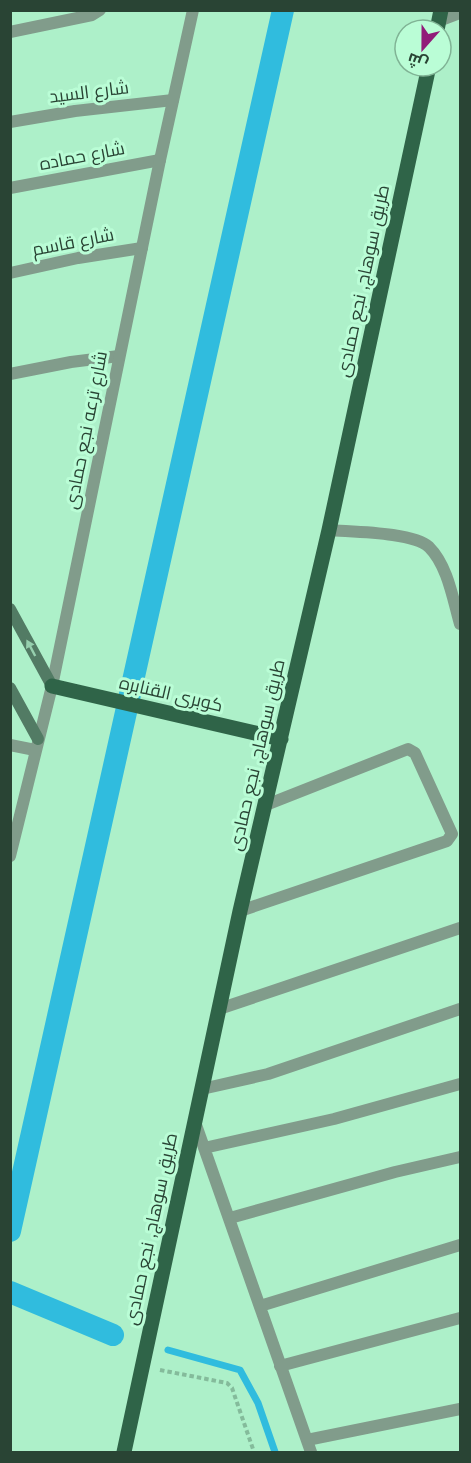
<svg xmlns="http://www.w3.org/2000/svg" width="471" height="1463" viewBox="0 0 471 1463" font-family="Arial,Cairo,sans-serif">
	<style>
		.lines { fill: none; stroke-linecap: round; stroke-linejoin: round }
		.stream { stroke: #30bcde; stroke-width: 7 }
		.canal { stroke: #30bcde; stroke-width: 22 }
		.path { stroke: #84bb9b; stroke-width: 4; stroke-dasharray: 4.5 3; stroke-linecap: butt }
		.minor { stroke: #819c8b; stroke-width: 12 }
		.tertiary { stroke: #819c8b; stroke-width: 12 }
		.secondary { stroke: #527b64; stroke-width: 12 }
		.primary { stroke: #2f6448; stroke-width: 15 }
		.oneway { fill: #96d0ae }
		.labels { text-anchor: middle; stroke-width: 6; stroke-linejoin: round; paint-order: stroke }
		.street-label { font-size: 18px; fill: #294434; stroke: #bafdd6 }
	</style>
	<rect width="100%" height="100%" fill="#adf0c9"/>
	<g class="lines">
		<path class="stream" d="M168,1350L240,1370L258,1403L275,1452"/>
		<path class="canal" d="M10,1231L283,10
			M10,1292L113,1335"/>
		<path class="path" d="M160,1370L227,1383L232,1388L254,1452"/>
		<path class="minor" d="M439,21L460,13
			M10,32L92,15L100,10
			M10,122L75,111L173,100
			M10,188L160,160
			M10,273L78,258L142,248
			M10,374L71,362L119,356
			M329,530C352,532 413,532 429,547C448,566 453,600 460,624
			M10,745L35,750
			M240,911L447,841L452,834L415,753L408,749L266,805
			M219,1009L460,928
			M202,1089L268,1074L460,1009
			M195,1122L311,1452
			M204,1148L334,1119L460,1084
			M230,1218L395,1172L460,1157
			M260,1306L460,1245
			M280,1366L460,1318
			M307,1440L460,1409"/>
		<path class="tertiary" d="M10,856L52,686L160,160L193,10"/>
		<path class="secondary" d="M10,609L52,686
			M10,688L38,739"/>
		<path class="primary" d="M437,30L441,10
			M52,686L281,739
			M124,1452L240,911L329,530L429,66"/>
	</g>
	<defs><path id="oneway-solid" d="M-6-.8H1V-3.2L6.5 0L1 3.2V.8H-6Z" transform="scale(1.5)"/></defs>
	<use class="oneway" href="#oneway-solid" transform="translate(31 648) rotate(-118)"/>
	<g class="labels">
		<g class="street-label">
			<text transform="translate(89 92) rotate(-7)" y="6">شارع السيد</text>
			<text transform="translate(82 156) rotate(-11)" y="6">شارع حماده</text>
			<text transform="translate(73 242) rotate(-11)" y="6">شارع قاسم</text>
			<text transform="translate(363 281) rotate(-78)" y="6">طريق سوهاج, نجع حمادى</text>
			<text transform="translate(86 430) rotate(-79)" y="6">شارع ترعه نجع حمادى</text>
			<text transform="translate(171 694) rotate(13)" y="6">كوبرى القنابره</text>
			<text transform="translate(257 755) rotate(-77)" y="6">طريق سوهاج, نجع حمادى</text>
			<text transform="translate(151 1229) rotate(-78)" y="6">طريق سوهاج, نجع حمادى</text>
		</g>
	</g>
	<rect width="471" height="1463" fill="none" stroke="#294434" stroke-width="24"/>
	<g transform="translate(423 48) rotate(201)"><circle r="28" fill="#bafdd6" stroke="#80b395" stroke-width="1.5"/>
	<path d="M0-4.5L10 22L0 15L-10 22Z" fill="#911b79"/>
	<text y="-9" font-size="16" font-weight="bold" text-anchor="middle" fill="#294434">ش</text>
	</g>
</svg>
